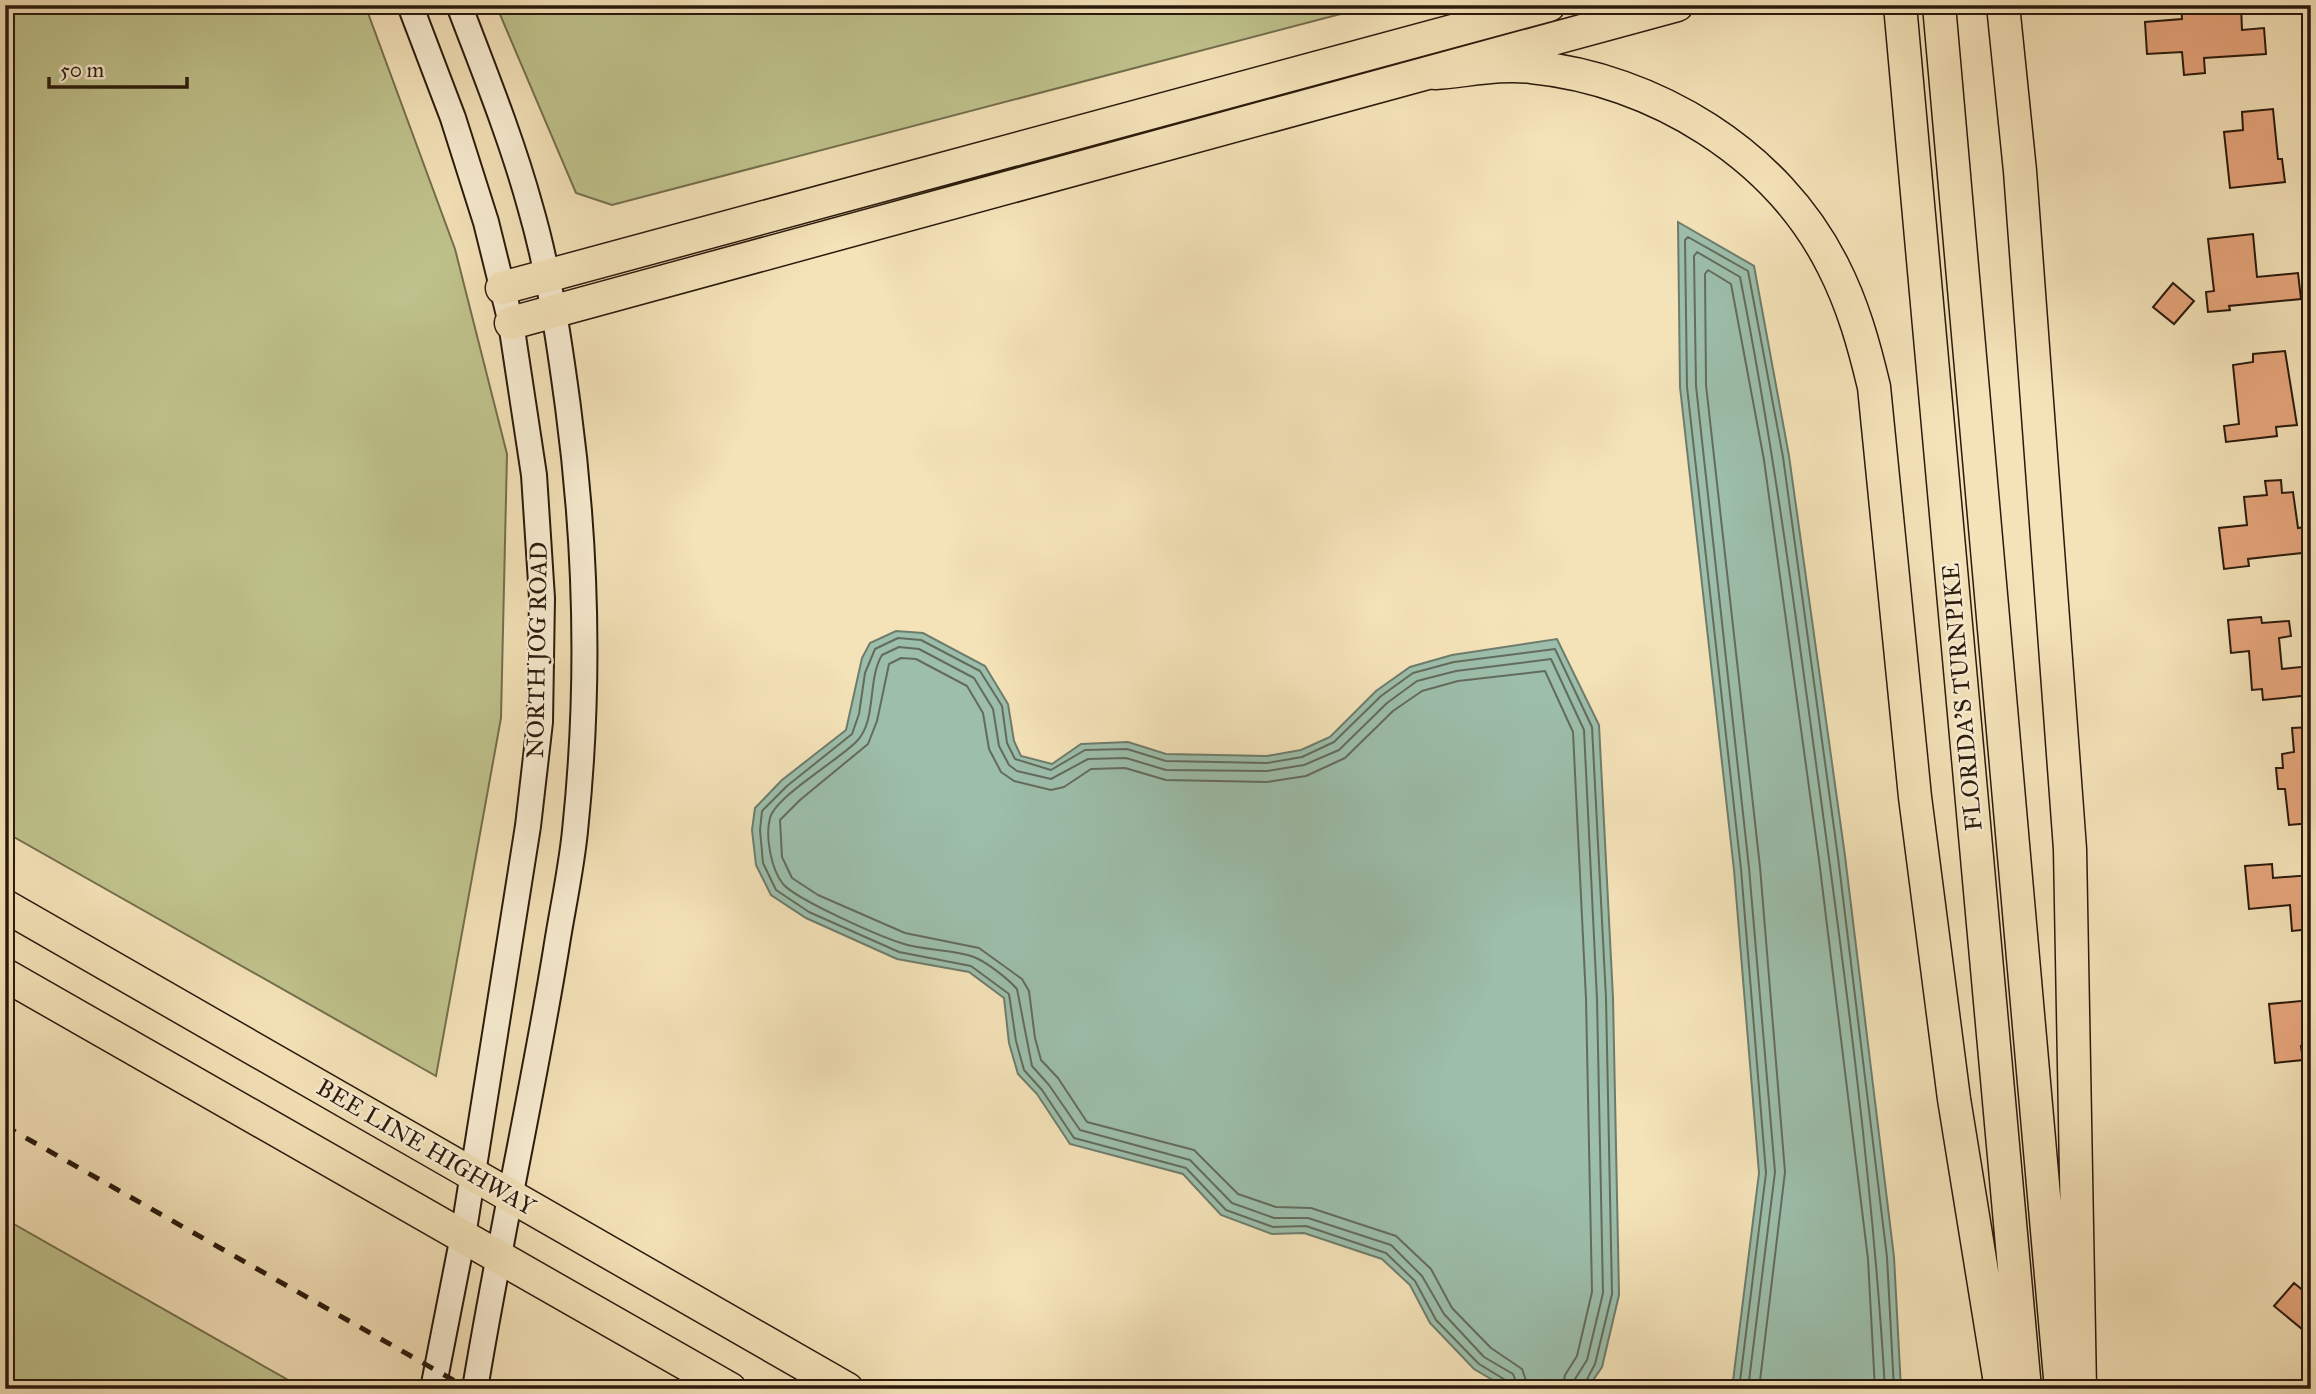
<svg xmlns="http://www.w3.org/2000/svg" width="2316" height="1394" viewBox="0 0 2316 1394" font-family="'IM FELL Great Primer',serif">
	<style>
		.green { fill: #bfc28c; stroke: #746e4c; stroke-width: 2 }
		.water { fill: #9cbeab; stroke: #6e7c6b; stroke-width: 2 }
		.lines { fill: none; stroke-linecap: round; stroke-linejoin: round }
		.shore { stroke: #636c5c; stroke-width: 2 }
		.building { fill: #e6a57b; stroke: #2a1a0c; stroke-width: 2 }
		.secondary-casing { stroke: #2a1a0c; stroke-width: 28 }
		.highway-casing { stroke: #2a1a0c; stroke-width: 35 }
		.secondary { stroke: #f8ecd1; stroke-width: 24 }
		.highway { stroke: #f4e2b8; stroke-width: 32 }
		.rail { stroke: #2a1a0c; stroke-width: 5; stroke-dasharray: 12 12; stroke-linecap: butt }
		.labels { text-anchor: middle; stroke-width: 5; stroke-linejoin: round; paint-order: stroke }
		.street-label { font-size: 24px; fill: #2a1a0c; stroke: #f8ecd1 }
	</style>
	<rect width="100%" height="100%" fill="#f4e2b8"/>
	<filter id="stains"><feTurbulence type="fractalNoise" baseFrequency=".00286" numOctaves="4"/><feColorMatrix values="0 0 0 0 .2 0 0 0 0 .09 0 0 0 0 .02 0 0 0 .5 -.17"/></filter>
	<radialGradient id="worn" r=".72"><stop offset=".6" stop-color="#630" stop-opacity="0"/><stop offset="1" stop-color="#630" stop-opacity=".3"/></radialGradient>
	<path class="green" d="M5,5H365L455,249L507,454L501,718L436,1076L5,832Z
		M496,5H1375L612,205L576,193Z
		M5,1219L304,1389H5Z"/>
	<path class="water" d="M1678,222L1754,266L1789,456L1845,856L1894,1257L1901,1389H1732L1759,1173L1734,870L1680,387Z
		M896,631L923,633L985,666L1008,704L1014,741L1021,756L1052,764L1081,744L1128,742L1166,754L1267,756L1301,750L1330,737L1376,691L1410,667L1452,655L1557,639L1599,725L1613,998L1619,1295L1602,1367L1587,1389H1508L1474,1369L1430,1323L1410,1285L1382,1259L1304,1233L1272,1234L1221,1215L1183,1174L1070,1144L1037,1094L1018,1074L1009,1043L1004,998L969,972L897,959L806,918L771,895L756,865L752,830L755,808L782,780L846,730L862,658L870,643Z"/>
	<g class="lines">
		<path class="shore" d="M1510,1389L1507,1381L1479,1364L1436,1320L1415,1281L1386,1253L1306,1226L1273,1227L1226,1210L1186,1168L1074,1138L1042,1090L1024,1070L1016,1041L1009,994L971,966L899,952L809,912L776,890L763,863L760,830L762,811L787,786L852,734L859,714L865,673L875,649L898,638L921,640L980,671L1002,706L1007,743L1015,759L1051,770L1085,750L1127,749L1166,761L1267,763L1302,757L1334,742L1381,696L1413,673L1454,662L1555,649L1592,727L1606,998L1612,1294L1595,1364L1582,1389
			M1519,1389L1513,1374L1484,1357L1444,1314L1422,1276L1391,1245L1308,1218H1274L1232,1203L1190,1160L1080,1130L1049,1085L1032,1066L1017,989C1007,978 988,963 974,957C952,949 924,951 901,943C879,936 797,900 783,884C771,869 765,836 770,818C776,796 839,760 857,741C877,720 867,680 882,655L899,647L919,649L974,678L993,709L999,746L1009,765L1017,771L1051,779L1088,759L1126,758L1166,770L1267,771L1304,765L1339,750L1387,703L1417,681L1456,671L1551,659L1584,730L1597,999L1603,1293L1587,1360L1575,1379L1573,1389
			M1529,1389L1522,1369L1491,1348L1452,1308L1431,1269L1396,1236L1311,1208L1276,1207L1238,1194L1194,1150L1087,1122L1058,1078L1041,1060L1035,1038L1029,991L1022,979L979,948L905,933L818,895L792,878L782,857L780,820L800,800L868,744L877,721L889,664L901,658L916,659L967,686L983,713L989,749L1001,772L1014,781L1051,790L1064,787L1091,769L1125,768L1166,780L1267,782L1306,776L1345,758L1393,711L1422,691L1458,681L1545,671L1573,732L1586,999L1592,1292L1577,1356L1565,1375L1562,1389
			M1739,1389L1766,1173L1741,869L1687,387L1685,240L1688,237L1748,271L1783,457L1838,857L1887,1257L1894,1389
			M1748,1389L1775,1172L1749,868L1696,386L1694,256L1697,252L1740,277C1773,443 1795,610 1818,778C1846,981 1873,1184 1885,1389
			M1759,1389L1785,1172L1760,867L1706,385L1705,274L1708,270L1731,284L1764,460L1819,860L1868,1259L1875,1389"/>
	</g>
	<path class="building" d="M2181,5H2241L2242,30L2264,28L2266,54L2204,58L2205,73L2184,75L2182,52L2147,54L2145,22L2182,19Z
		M2273,109L2278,159H2282L2285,182L2230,188L2224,132L2243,130L2242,112Z
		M2253,234L2257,277L2298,273L2301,299L2229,306L2230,310L2208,312L2206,292L2214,291L2208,239Z
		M2173,283L2194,301L2174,324L2153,307Z
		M2285,351L2297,425L2276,427L2277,436L2226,442L2224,426L2239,424L2233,365L2253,362V354Z
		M2281,480L2282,493L2293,492L2298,528L2311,526V552L2248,559L2249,566L2224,569L2219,528L2247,525L2244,497L2267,495L2265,481Z
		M2261,617L2262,623L2289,621L2291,636L2279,638L2282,669L2311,666V695L2263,700L2262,689L2252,690L2249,651L2231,653L2228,620Z
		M2311,727V823L2289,825L2285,789H2278L2276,768H2283L2282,754L2294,752L2292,728Z
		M2272,864L2273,878L2311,875V929L2292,931L2290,905L2249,909L2245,866Z
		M2311,1000V1045L2301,1046L2303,1060L2275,1063L2269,1004Z
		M2294,1283L2311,1297V1319L2302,1329L2274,1306Z"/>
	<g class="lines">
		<g class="secondary-casing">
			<path id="secondary" d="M410,5L453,118L486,222L511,323L534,475L542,598L540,722L528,826L463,1236L433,1389
				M459,5C484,71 511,137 530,206C549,271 559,340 568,407C587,549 590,689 575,831C571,871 562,911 556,950C532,1097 499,1242 475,1389"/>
		</g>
		<g class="highway-casing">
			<path id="highway" d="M1900,5L2025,1389
				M1939,5L2061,1389
				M2003,5L2020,171L2070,849L2080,1389
				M1435,73C1466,71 1500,63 1531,67C1654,79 1777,154 1833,266C1853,305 1864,345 1874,387L1915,797L1954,1099L2001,1389
				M502,288L1549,5
				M511,323L1677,5
				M5,906L847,1389
				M5,975L730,1389"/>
		</g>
		<use href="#secondary" class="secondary"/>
		<use href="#highway" class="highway"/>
		<path class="rail" d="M5,1126L469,1389"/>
	</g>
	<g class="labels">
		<g class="street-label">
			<text transform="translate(537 650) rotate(-89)" y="8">NORTH JOG ROAD</text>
			<text transform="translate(1962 697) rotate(-95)" y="8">FLORIDA'S TURNPIKE</text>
			<text transform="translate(426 1147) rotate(30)" y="8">BEE LINE HIGHWAY</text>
		</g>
	</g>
	<rect width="2316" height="1394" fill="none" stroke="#f4e2b8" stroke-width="28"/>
	<rect x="7" y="7" width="2302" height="1380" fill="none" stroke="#2a1a0c" stroke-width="3.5"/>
	<rect x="14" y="14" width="2288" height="1366" fill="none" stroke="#2a1a0c" stroke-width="2"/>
	<path d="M49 77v10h138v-10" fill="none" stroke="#2a1a0c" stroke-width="3.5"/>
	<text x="60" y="77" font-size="21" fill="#2a1a0c" stroke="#f8ecd1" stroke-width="5" paint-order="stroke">50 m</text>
	<rect width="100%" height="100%" filter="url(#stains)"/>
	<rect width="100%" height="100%" fill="url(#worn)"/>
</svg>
